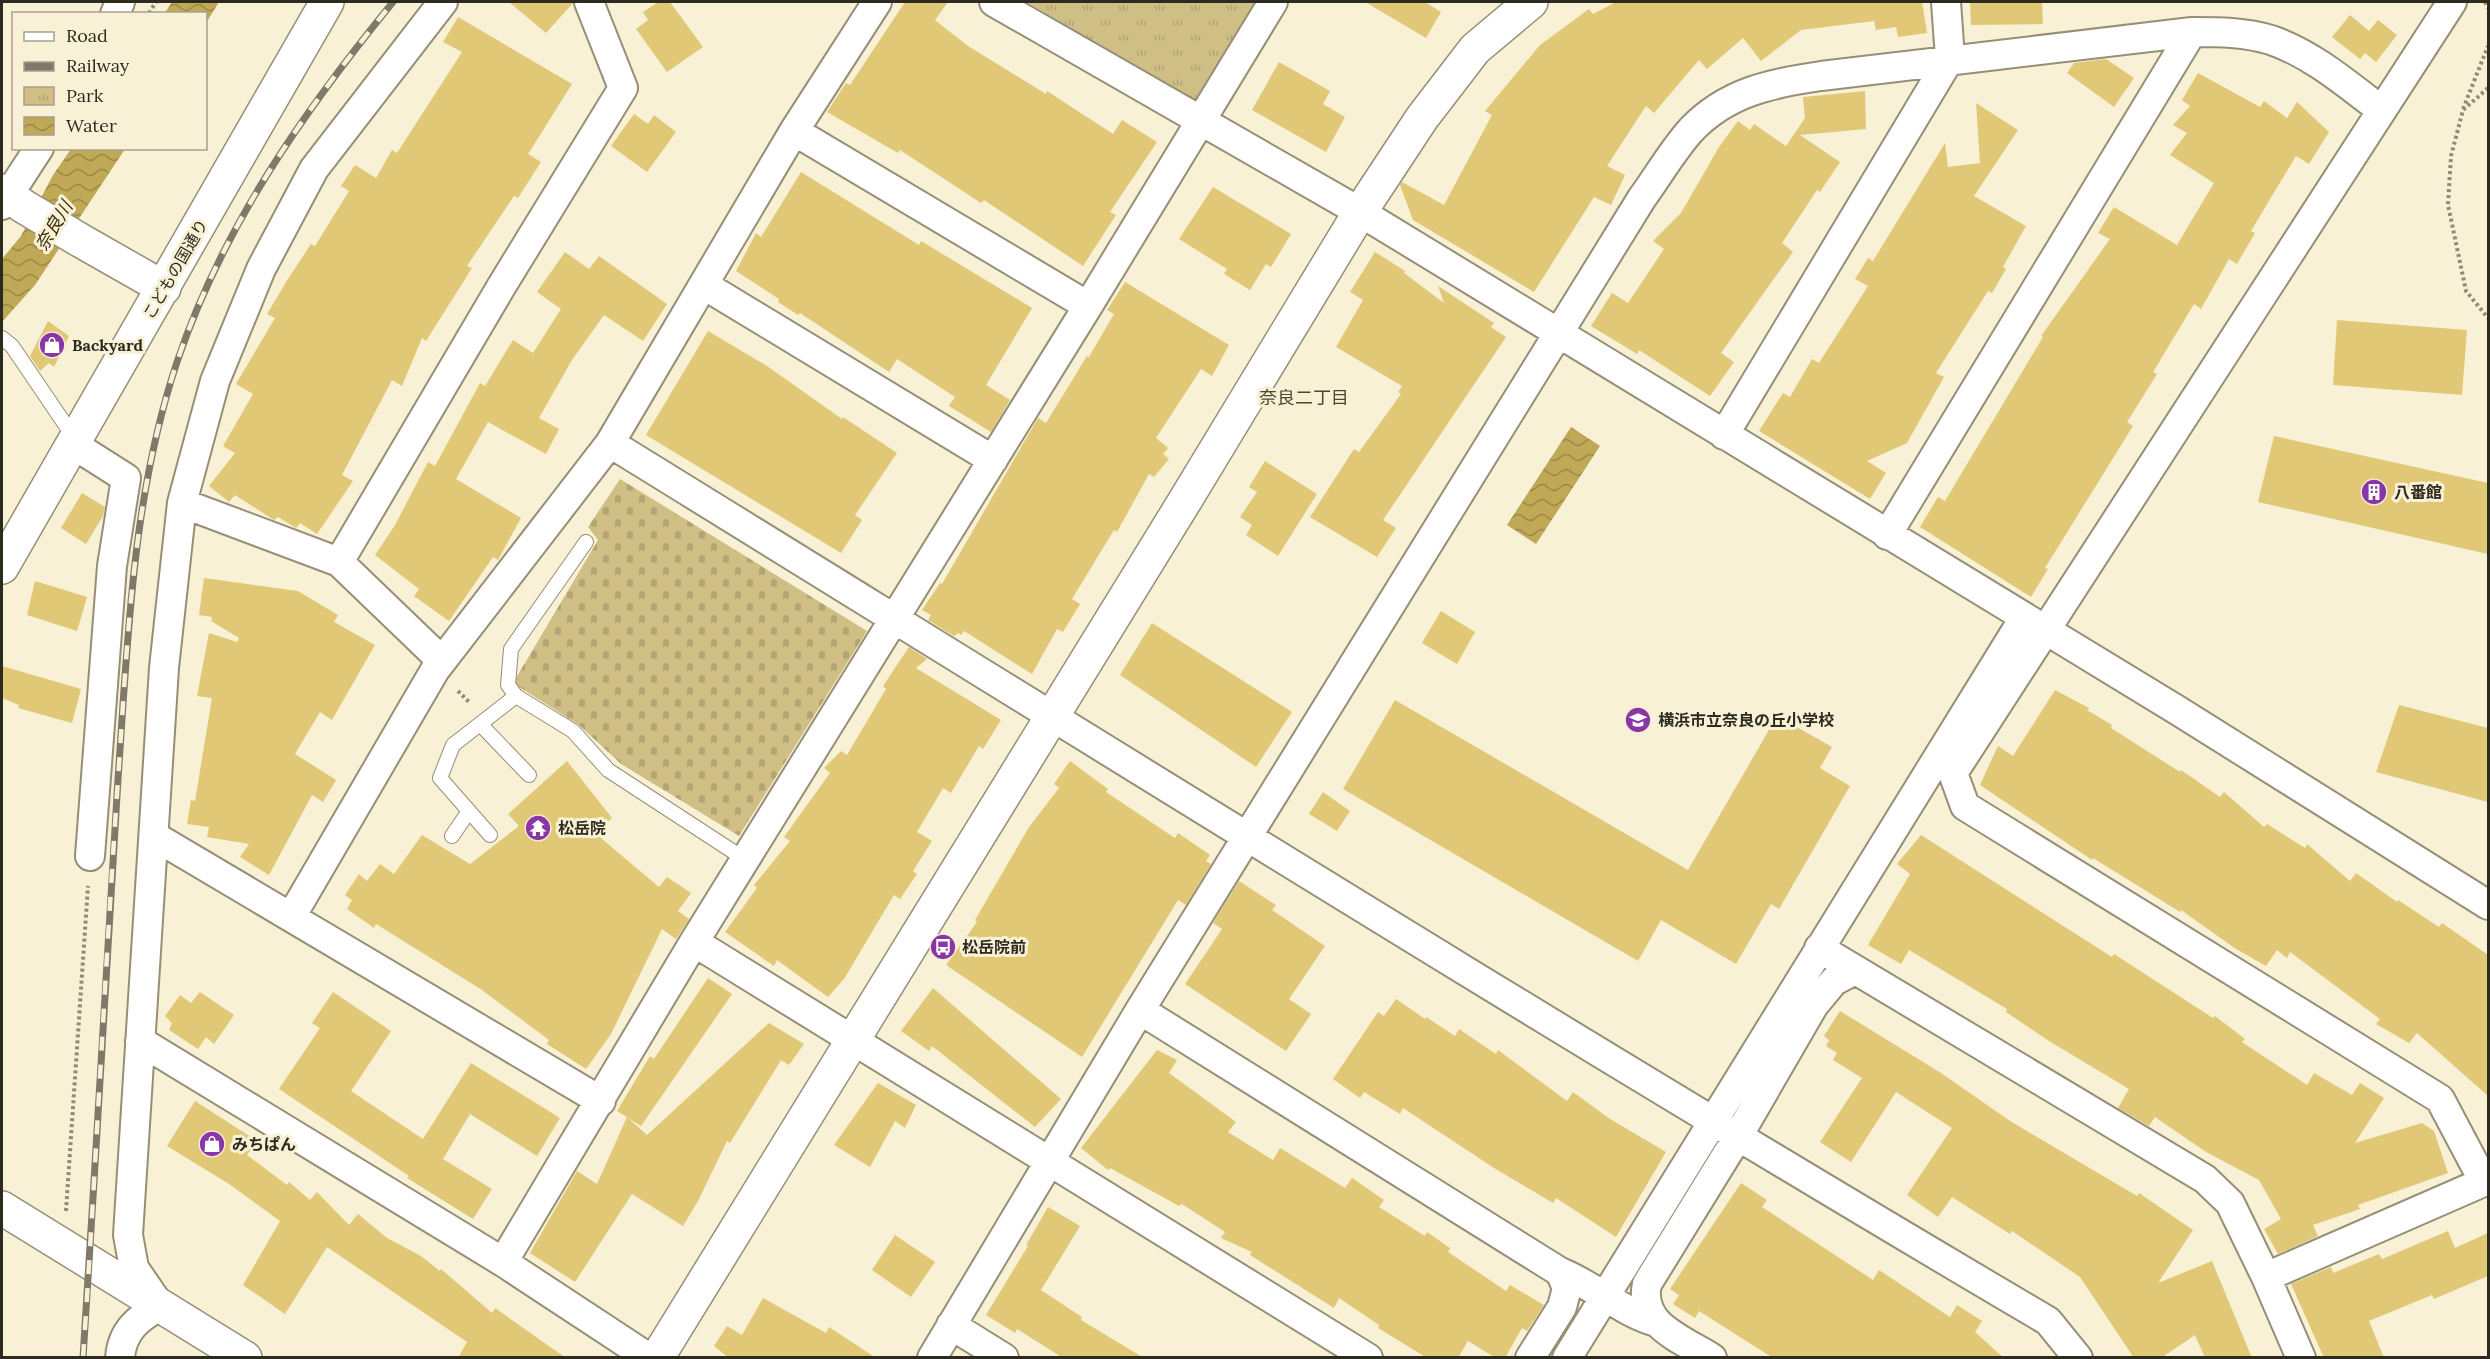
<svg xmlns="http://www.w3.org/2000/svg" width="2490" height="1359" viewBox="0 0 2490 1359" font-family="Lora,'Noto Sans JP',serif">
	<style>
		.cemetery { fill: url(#cemetery-stones) }
		.park { fill: url(#park-tufts) }
		.water { fill: url(#water-waves) }
		.building { fill: #e0c877 }
		.lines { fill: none; stroke-linecap: round; stroke-linejoin: round }
		.lane-casing { stroke: #968f76; stroke-width: 16 }
		.street-casing { stroke: #968f76; stroke-width: 32 }
		.secondary-casing { stroke: #968f76; stroke-width: 36 }
		.path { stroke: #908b79; stroke-width: 4; stroke-dasharray: 3 3; stroke-linecap: butt }
		.lane { stroke: #fff; stroke-width: 14 }
		.street { stroke: #fff; stroke-width: 28 }
		.secondary { stroke: #fff; stroke-width: 33 }
		.rail-casing { stroke: #7e7968; stroke-width: 7 }
		.rail { stroke: #f8f1d6; stroke-width: 4.5; stroke-dasharray: 14; stroke-linecap: butt }
		.secondary-bridge-casing { stroke: #968f76; stroke-width: 36; stroke-linecap: butt }
		.secondary-bridge { stroke: #fff; stroke-width: 33 }
		.labels { text-anchor: middle; stroke-width: 6; stroke-linejoin: round; paint-order: stroke }
		.street-label { font-size: 16px; fill: #2d2a20; stroke: #f8f1d6 }
		.poi-label { font-size: 16px; font-weight: bold; fill: #2d2a20; stroke: #f8f1d6; text-anchor: start }
		.water-label { font-size: 18px; font-style: italic; fill: #3a300c; stroke: #f8f1d6 }
		.neighbourhood-label { font-size: 18px; fill: #4e4831; stroke: #f8f1d6 }
	</style>
	<defs>
		<pattern id="cemetery-stones" width="16" height="16" patternUnits="userSpaceOnUse" patternTransform="scale(1.5)"><rect width="16" height="16" fill="#d0bf85"/><path d="M2 7V4a2 2 0 0 1 4 0v3zM10 15v-3a2 2 0 0 1 4 0v3z" fill="#b3a473"/></pattern>
		<pattern id="park-tufts" width="24" height="20" patternUnits="userSpaceOnUse" patternTransform="scale(1.5)"><rect width="24" height="20" fill="#d0bf85"/><path d="M3 7l-1-3M5 7V3M7 7l1-3M15 17l-1-3M17 17v-4M19 17l1-3" fill="none" stroke="#b3a473"/></pattern>
		<pattern id="water-waves" width="16" height="10" patternUnits="userSpaceOnUse" patternTransform="scale(1.5)"><rect width="16" height="10" fill="#bfa856"/><path d="M0 5q4-4 8 0t8 0" fill="none" stroke="#9c8947"/></pattern>
	</defs>
	<rect width="100%" height="100%" fill="#f8f1d6"/>
	<path class="cemetery" d="M620,479L867,631L739,836L621,764L579,725L513,683L598,540L588,527Z"/>
	<path class="park" d="M1027,2H1265L1200,105Z"/>
	<path class="water" d="M172,2H219L206,23V14L165,13Z
		M71,149H125L35,285L2,322V259L21,236L53,175Z
		M1571,427L1600,446L1536,544L1507,525Z"/>
	<path class="building" d="M509,2H573V3L546,33Z
		M658,2H670L703,47L667,72L636,29L648,20L643,12Z
		M905,2H948L935,20L968,46L1046,94L1047,91L1113,134L1122,120L1157,142L1110,212L1116,215L1083,266L984,200L981,203L900,150L898,153L827,112L846,83L850,85Z
		M1365,2H1425L1441,12L1426,38Z
		M1616,2H1922L1927,33L1898,37L1896,27L1876,30L1874,21L1801,30L1761,61L1743,38L1707,69L1699,60L1654,113L1646,106L1607,166L1625,175L1611,205L1594,197L1534,292L1413,220L1400,185L1402,182L1444,205L1492,115L1485,111L1540,45L1589,9L1593,14Z
		M1970,2H2042L2043,24L1971,25Z
		M2350,15L2369,31L2378,20L2397,35L2376,62L2365,53L2360,59L2332,37Z
		M458,17L572,84L528,154L541,162L518,198L514,196L467,266L472,268L426,341L422,338L402,386L392,380L342,475L353,481L317,534L300,523L296,528L278,517L274,520L235,495L229,502L209,486L235,453L223,446L253,394L236,384L275,318L267,314L286,282L311,244L315,246L349,191L341,186L355,165L376,178L392,150L397,153L462,52L443,42Z
		M2106,59L2134,78L2114,107L2067,73L2074,63Z
		M1279,62L1330,91L1323,104L1345,117L1326,152L1252,110Z
		M2198,73L2260,107L2264,101L2287,118L2297,102L2329,132L2309,164L2296,156L2251,231L2255,233L2237,264L2229,259L2201,309L2194,304L2153,372L2157,374L2127,422L2133,426L2045,568L2048,569L2031,597L1920,527L1938,497L1945,501L2043,337L2041,336L2110,239L2098,233L2114,207L2177,245L2214,183L2170,155L2187,133L2173,125L2190,106L2182,100Z
		M1865,91L1866,129L1800,135L1840,162L1820,192L1817,190L1782,243L1793,252L1721,353L1734,362L1710,396L1639,350L1637,354L1591,326L1612,293L1628,303L1664,249L1653,241L1681,213L1719,147L1738,121L1750,130L1754,124L1786,146L1805,118L1803,97Z
		M1976,103L2018,130L1974,196L2026,226L2003,267L2006,269L1992,293L1988,291L1936,373L1944,377L1907,443L1867,461L1886,473L1870,499L1759,431L1783,393L1790,397L1812,359L1819,363L1868,286L1855,279L1868,258L1873,261L1945,143L1948,167L1980,163Z
		M634,114L648,124L654,115L676,132L647,172L611,146Z
		M801,172L919,245L921,241L1032,308L986,385L1010,400L991,432L949,406L955,397L897,359L889,372L800,313L798,315L778,302L779,299L736,271L756,233L761,237Z
		M1213,187L1291,234L1271,267L1266,264L1250,290L1224,274L1227,269L1179,239Z
		M565,252L589,269L599,256L667,304L643,341L604,315L572,360L539,418L559,429L546,454L488,422L456,479L521,518L498,560L493,557L449,621L414,596L419,589L375,555L395,525L428,462L435,466L480,383L485,386L513,340L533,353L561,309L537,292Z
		M1375,252L1405,271L1404,273L1444,303L1438,286L1494,323L1491,327L1506,337L1383,520L1396,528L1377,557L1310,517L1354,449L1359,452L1401,394L1398,392L1402,386L1336,347L1363,300L1350,292Z
		M1125,282L1229,345L1212,376L1201,369L1156,438L1168,448L1163,454L1169,459L1154,477L1149,474L1117,532L1114,530L1072,599L1080,604L1063,632L1057,629L1032,674L964,631L961,635L958,633L954,636L928,620L931,615L922,610L940,583L942,584L1038,418L1046,423L1087,356L1089,357L1114,314L1107,310Z
		M2337,320L2467,330L2462,395L2333,385Z
		M48,321L69,336L54,367L49,363L40,371L30,356Z
		M708,331L767,366L842,419L843,417L897,453L855,515L862,520L841,553L646,435Z
		M2274,436L2488,483V554L2258,502Z
		M1265,461L1317,494L1278,556L1246,535L1252,525L1240,517L1257,492L1249,487Z
		M82,493L105,507L103,516L86,544L61,528Z
		M204,578L298,591L338,615L334,622L375,645L332,720L320,712L295,754L336,780L323,802L312,795L269,875L240,857L249,844L207,837L209,827L187,824L191,800L195,801L212,698L197,696L209,633L237,642L239,638L211,621L212,617L199,615Z
		M35,581L87,597L77,631L27,615Z
		M1441,611L1475,632L1457,664L1422,643Z
		M1152,623L1292,712L1256,767L1120,675Z
		M909,647L927,659L916,668L1001,720L983,749L979,746L951,793L943,788L917,832L932,841L913,871L917,874L900,899L894,895L844,979L828,997L777,960L774,966L725,932L757,888L754,885L790,841L784,837L830,773L824,768L841,751L847,755L886,689L883,686Z
		M2,666L81,689L72,723L18,708L19,705L2,698Z
		M2055,690L2089,708L2087,710L2112,725L2111,728L2180,772L2181,770L2220,797L2224,792L2264,827L2267,824L2305,848L2307,844L2350,881L2356,873L2397,902L2398,900L2439,927L2442,923L2488,955V1096L2417,1033L2409,1043L2376,1024L2380,1019L2290,952L2287,958L2277,950L2266,966L2236,949L2181,910L2180,912L2093,858L2092,860L1980,785L1998,746L2013,756Z
		M1395,700L1688,870L1777,716L1832,747L1820,768L1850,786L1779,909L1771,904L1736,964L1661,920L1638,961L1343,789Z
		M2399,705L2488,728V802L2376,772Z
		M567,761L612,818L595,833L659,887L667,877L691,893L678,911L689,919L676,939L662,929L611,1034L586,1069L547,1044L549,1040L482,990L376,924L374,928L347,909L352,900L345,895L359,874L367,881L380,864L394,874L422,835L470,864L519,826L508,814Z
		M1070,761L1108,789L1106,792L1175,838L1178,833L1210,855L1206,861L1211,864L1186,905L1178,900L1082,1057L946,965L977,922L975,920L1029,827L1059,788L1054,784Z
		M1323,792L1350,811L1337,831L1309,814Z
		M1921,835L2112,957L2114,954L2213,1018L2215,1016L2245,1039L2242,1042L2307,1085L2314,1073L2352,1095L2360,1083L2384,1098L2355,1143L2422,1123L2434,1131L2448,1173L2358,1205L2360,1209L2313,1225L2318,1236L2278,1254L2264,1229L2281,1219L2259,1180L2206,1152L2155,1117L2149,1126L2118,1108L2129,1089L2049,1041L2006,1012L2007,1009L1909,950L1901,964L1868,945L1910,874L1897,864Z
		M1239,881L1276,905L1272,910L1325,946L1289,999L1311,1014L1286,1051L1185,984L1222,929L1213,923Z
		M708,978L732,994L641,1126L628,1118L647,1135L769,1023L804,1044L789,1065L781,1060L730,1143L727,1141L699,1199L683,1226L632,1194L575,1282L530,1253L577,1171L597,1184L627,1117L617,1111L650,1056L654,1059Z
		M933,988L1061,1099L1035,1127L932,1046L929,1051L901,1031Z
		M200,992L234,1015L214,1044L206,1037L198,1049L169,1030L172,1023L165,1016L180,995L191,1003Z
		M333,992L391,1031L351,1091L423,1139L471,1063L560,1118L537,1156L470,1114L443,1159L492,1189L473,1219L407,1178L409,1176L279,1089L320,1028L312,1023Z
		M1396,999L1425,1019L1426,1017L1455,1036L1459,1029L1496,1054L1498,1050L1567,1101L1573,1092L1610,1119L1666,1152L1616,1237L1556,1198L1553,1203L1494,1168L1403,1108L1400,1114L1364,1092L1360,1098L1333,1079L1378,1012L1384,1016Z
		M1840,1011L1941,1073L2010,1121L2137,1196L2139,1193L2193,1230L2158,1283L2212,1261L2252,1358H2205L2195,1335L2161,1358H2134L2080,1277L2012,1231L2010,1234L1952,1197L1938,1217L1907,1195L1952,1128L1896,1092L1851,1162L1820,1142L1862,1078L1833,1060L1837,1053L1826,1046L1829,1040L1824,1036Z
		M1157,1050L1177,1060L1169,1073L1236,1122L1228,1132L1273,1160L1280,1148L1345,1188L1352,1178L1384,1200L1379,1207L1425,1236L1427,1232L1450,1248L1448,1252L1506,1291L1510,1285L1544,1305L1527,1331L1522,1328L1505,1358H1496L1468,1341L1458,1358H1427L1378,1328L1379,1325L1339,1298L1334,1308L1250,1255L1252,1252L1221,1238L1225,1232L1182,1204L1179,1206L1110,1168L1108,1170L1081,1148Z
		M878,1083L916,1105L905,1128L895,1121L870,1167L834,1145Z
		M195,1101L257,1141L247,1155L287,1185L289,1182L310,1200L317,1192L349,1225L358,1214L387,1238L421,1256L440,1271L441,1269L492,1313L495,1308L566,1358H458L467,1342L327,1247L285,1314L243,1285L280,1221L229,1184L167,1146Z
		M1741,1183L1767,1200L1762,1207L1873,1280L1879,1270L1950,1317L1957,1305L1982,1321L1975,1332L2004,1358H1773L1699,1311L1695,1318L1673,1304L1679,1295L1670,1289Z
		M1048,1207L1080,1226L1041,1290L1082,1317L1081,1320L1144,1358H1063L1017,1329L1015,1333L986,1315L1028,1246L1026,1245Z
		M2448,1231L2455,1248L2488,1233V1276L2434,1299L2432,1295L2369,1321L2384,1358H2324L2291,1284L2331,1267L2333,1273L2379,1254L2382,1259Z
		M895,1235L935,1262L911,1297L872,1270Z
		M763,1298L826,1333L829,1327L876,1358H729L714,1346L727,1326L742,1335Z"/>
	<g class="lines">
		<g class="lane-casing">
			<path id="lane" d="M2,338L12,346L75,439
				M586,542L511,649L508,685L516,696L573,731L608,770L746,860
				M481,725L529,775
				M490,835L440,778L453,745L516,696
				M452,836L469,811"/>
		</g>
		<g class="street-casing">
			<path id="street" d="M877,2L794,131L610,443C1088,738 1564,1036 2048,1321L2078,1358
				M994,2L1360,212L2177,710L2488,905
				M2452,2L1953,773L1965,806L2440,1099L2484,1182
				M115,14L120,2
				M794,131L1088,306
				M2,205L39,148
				M704,285L993,460
				M1724,435L1950,58L1946,2
				M74,445L126,478L112,566L90,856
				M182,503L339,562L501,287L623,88L589,2
				M1887,535L2192,32
				M339,562L442,661
				M154,836L601,1101
				M291,917L435,670L610,443
				M694,942L1368,1358
				M1819,948L2205,1179L2230,1203L2266,1277L2301,1358
				M1140,1010L1560,1272L1567,1288L1562,1307L1530,1358
				M140,1041L503,1262L649,1358
				M503,1262L694,942L1088,306L1273,2
				M1560,1272C1593,1285 1619,1310 1653,1321
				M2266,1277L2488,1180
				M951,1325L1004,1358
				M120,1358C122,1331 138,1318 160,1306L134,1268L128,1235L164,668L182,503L215,381L261,269L314,169L443,2
				M932,1358L1140,1010L1642,198C1658,176 1673,150 1691,130C1727,92 1772,83 1821,76L2192,32C2219,32 2245,32 2271,40C2312,54 2347,84 2381,110
				M1567,1358L2024,618
				M1712,1358C1682,1339 1638,1325 1647,1284L1737,1138L1814,1005L1834,981L1855,970"/>
		</g>
		<g class="secondary-casing">
			<path id="secondary" d="M2,191L23,206
				M78,239L164,288
				M2,567L327,2
				M2,1208L245,1358
				M657,1358L1186,499L1360,212L1422,118L1475,49L1531,2"/>
		</g>
		<path class="path" d="M2485,2L2488,8
			M149,13L156,2
			M2488,88L2463,110L2451,156L2448,205L2466,291L2488,318
			M2463,109L2488,46
			M458,691L470,703
			M66,1211L88,886"/>
		<use href="#lane" class="lane"/>
		<use href="#street" class="street"/>
		<use href="#secondary" class="secondary"/>
		<g class="rail-casing">
			<path id="rail" d="M83,1358C96,1165 105,971 118,779C128,637 132,497 177,362C223,226 304,111 393,2"/>
		</g>
		<use href="#rail" class="rail"/>
		<g class="secondary-bridge-casing">
			<path id="secondary-bridge" d="M23,206L78,239"/>
		</g>
		<use href="#secondary-bridge" class="secondary-bridge"/>
	</g>
	<defs>
		<g id="shop-disc" transform="scale(1.35)"><circle r="9.5" fill="#8937a6" stroke="#f8f1d6"/><path d="M-5-2.5h2.3a2.7 3.5 0 0 1 5.4 0H5L5.5 6h-11ZM-1.5-2.5h3a1.5 2.3 0 0 0-3 0Z" fill="#fff"/></g>
		<g id="building-disc" transform="scale(1.35)"><circle r="9.5" fill="#8937a6" stroke="#f8f1d6"/><path d="M-4-6H4V6H1V3H-1V6H-4ZM-2.5-4.3h1.7v1.8h-1.7ZM.8-4.3h1.7v1.8H.8ZM-2.5-1h1.7V.8h-1.7ZM.8-1h1.7V.8H.8Z" fill="#fff"/></g>
		<g id="school-disc" transform="scale(1.35)"><circle r="9.5" fill="#8937a6" stroke="#f8f1d6"/><path d="M0-5L7-2L0 1L-7-2ZM-4 1L0 2.5L4 1V4Q0 6-4 4Z" fill="#fff"/></g>
		<g id="temple-disc" transform="scale(1.35)"><circle r="9.5" fill="#8937a6" stroke="#f8f1d6"/><path d="M0-6L5-2H3V0L6.5 2.5H4V6H1.5V3h-3V6H-4V2.5H-6.5L-3 0V-2H-5Z" fill="#fff"/></g>
		<g id="bus-disc" transform="scale(1.35)"><circle r="9.5" fill="#8937a6" stroke="#f8f1d6"/><path d="M-5-6H5V4H4V6H2V4H-2V6H-4V4H-5ZM-3.5-4V0h7V-4ZM-3.5 1.2v1.5H-2V1.2ZM2 1.2v1.5H3.5V1.2Z" fill="#fff"/></g>
	</defs>
	<g fill-rule="evenodd">
		<use href="#shop-disc" x="52" y="345"/>
		<use href="#building-disc" x="2374" y="492"/>
		<use href="#school-disc" x="1638" y="720"/>
		<use href="#temple-disc" x="538" y="828"/>
		<use href="#bus-disc" x="943" y="947"/>
		<use href="#shop-disc" x="212" y="1144"/>
	</g>
	<g class="labels">
		<g class="street-label">
			<text transform="translate(175 269) rotate(-60)" y="6">こどもの国通り</text>
		</g>
		<g class="poi-label">
			<text x="72" y="351">Backyard</text>
			<text x="2394" y="498">八番館</text>
			<text x="1658" y="726">横浜市立奈良の丘小学校</text>
			<text x="558" y="834">松岳院</text>
			<text x="962" y="953">松岳院前</text>
			<text x="232" y="1150">みちぱん</text>
		</g>
		<g class="water-label">
			<text transform="translate(54 226) rotate(-59)" y="6">奈良川</text>
		</g>
		<g class="neighbourhood-label">
			<text x="1304" y="404">奈良二丁目</text>
		</g>
	</g>
	<rect width="2490" height="1359" fill="none" stroke="#2d2a20" stroke-width="6"/>
	<rect x="12" y="12" width="195" height="138" fill="#f8f1d6" stroke="#a7a18d" stroke-width="1.5"/>
	<rect x="24" y="32" width="30" height="9" fill="#ffffff" stroke="#a7a18d" stroke-width="1.5"/>
	<text x="66" y="42" font-size="18" fill="#2d2a20">Road</text>
	<rect x="24" y="62" width="30" height="9" fill="#7e7968" stroke="#a7a18d" stroke-width="1.5"/>
	<text x="66" y="72" font-size="18" fill="#2d2a20">Railway</text>
	<rect x="24" y="87" width="30" height="18" fill="url(#park-tufts)" stroke="#a7a18d" stroke-width="1.5"/>
	<text x="66" y="102" font-size="18" fill="#2d2a20">Park</text>
	<rect x="24" y="117" width="30" height="18" fill="url(#water-waves)" stroke="#a7a18d" stroke-width="1.5"/>
	<text x="66" y="132" font-size="18" fill="#2d2a20">Water</text>
</svg>
